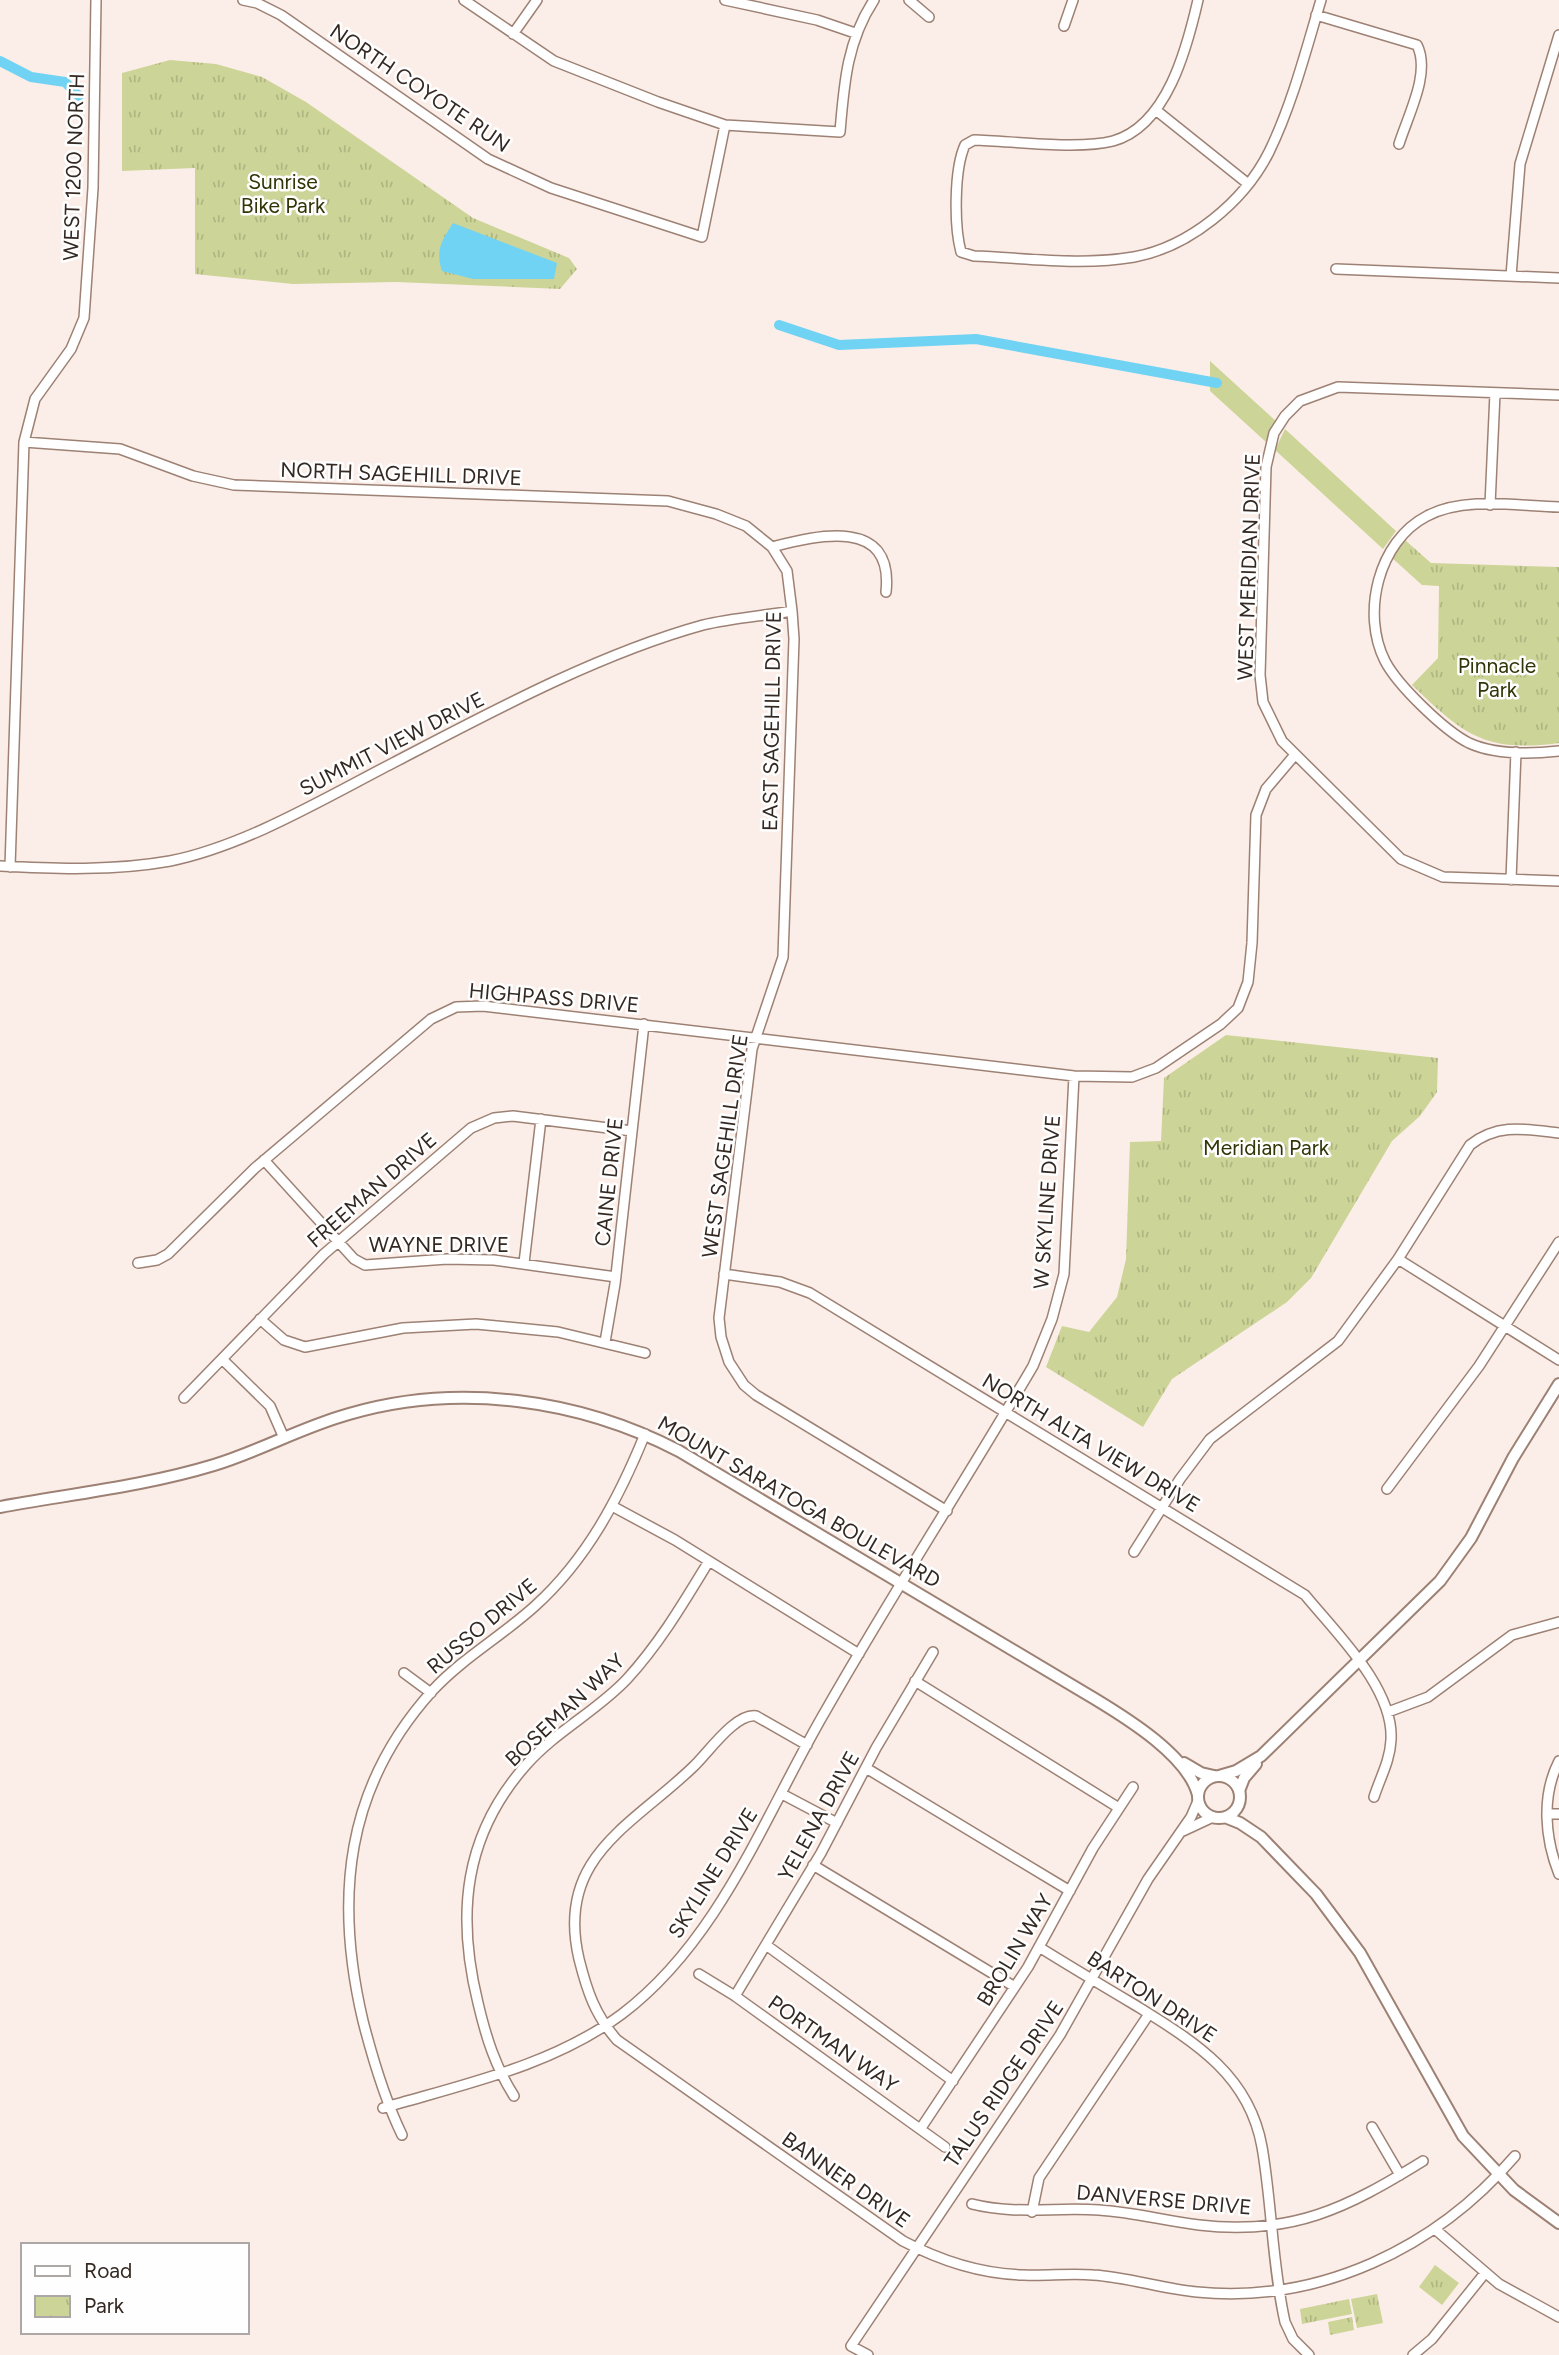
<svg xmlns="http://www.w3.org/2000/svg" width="1559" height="2355" viewBox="0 0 1559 2355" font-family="Figtree,sans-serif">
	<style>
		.green { fill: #cdd497 }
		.park { fill: url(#park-tufts) }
		.water { fill: #70d3f4 }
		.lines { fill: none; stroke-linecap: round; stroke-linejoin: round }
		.canal { stroke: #70d3f4; stroke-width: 10 }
		.minor-casing { stroke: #9d8174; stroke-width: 12 }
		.tertiary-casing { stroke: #9d8174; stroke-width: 14 }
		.minor { stroke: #fff; stroke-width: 9 }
		.tertiary { stroke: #fff; stroke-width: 10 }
		.labels { text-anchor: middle; stroke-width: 5; stroke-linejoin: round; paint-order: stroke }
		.street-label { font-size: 21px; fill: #332822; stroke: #fefefe }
		.park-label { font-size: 21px; fill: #323507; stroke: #fefefe }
	</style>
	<defs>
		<pattern id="park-tufts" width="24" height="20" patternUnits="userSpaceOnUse" patternTransform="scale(1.75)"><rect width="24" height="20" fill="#cdd497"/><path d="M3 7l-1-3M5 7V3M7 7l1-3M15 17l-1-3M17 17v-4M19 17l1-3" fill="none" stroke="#b0b682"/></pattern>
	</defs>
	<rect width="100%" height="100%" fill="#fbeee8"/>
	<path class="green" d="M1210,361L1277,422L1266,442L1210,391Z
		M1285,429L1396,531L1383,549L1275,450Z"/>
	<path class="park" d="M170,60L216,64L262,77L306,102L473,218L569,258L577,269L560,289L396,282L293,284L195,274V168L122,171V73Z
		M1405,540L1431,563L1559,567V743C1484,753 1463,734 1412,685L1438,658L1439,586L1422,585L1392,558Z
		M1226,1035L1438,1058L1437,1092L1420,1116L1392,1141L1311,1278L1287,1302L1172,1379L1143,1427L1046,1367L1062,1326L1089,1332L1117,1297L1126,1259L1130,1142L1161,1141L1164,1078Z
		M1435,2265L1459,2283L1442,2305L1419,2287Z
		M1377,2294L1383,2323L1357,2328L1351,2299Z
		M1349,2299L1352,2314L1302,2324L1300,2309Z
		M1352,2317L1354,2330L1330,2335L1328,2322Z"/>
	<path class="water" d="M453,223L557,263L554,279H473L442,271C435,250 442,240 453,223Z"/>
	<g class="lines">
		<path class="canal" d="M0,61L31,77L65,82L79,96
			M779,325L839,345L976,339L1217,383"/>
		<g class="minor-casing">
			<path id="minor" d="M243,0L257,3L281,15L488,159L551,188L702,237L725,125
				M464,0L554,61L658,102L725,125L840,132C844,84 847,41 874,0
				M725,0L817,20L855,33
				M909,0L929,17
				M1198,0C1187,48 1167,126 1113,141C1078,150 1012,141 974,140L965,145C954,169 954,226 961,252L974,256C1026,258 1082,266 1134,257C1189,247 1244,202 1269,152C1292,105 1306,50 1321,0
				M1316,15L1417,45C1431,73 1408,115 1399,144
				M1064,26L1073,0
				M513,34L537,0
				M1157,111L1247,183
				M1336,269L1559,278
				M1511,276L1520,164L1559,35
				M1559,395L1338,387L1300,401L1285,416L1274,433L1266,467L1260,675L1263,702L1282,741L1401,859L1443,877L1559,881
				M24,442L120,449L193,476L234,485L668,501L716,514L746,526L772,547L787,571L792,611L794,639L783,957L752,1049L719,1318L721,1337L729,1362L744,1385L756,1395L947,1511
				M1490,505L1495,393
				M1559,507C1518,506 1464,496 1427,516C1378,541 1361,614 1385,661C1398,686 1445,731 1469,743C1495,755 1531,754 1559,751
				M772,547C818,535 894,517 886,592
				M0,866C56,869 114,871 170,861C245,846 325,798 393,763C489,713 598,654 703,625C732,618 763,616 792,611
				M10,867L24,442L35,399L71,349L84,318L93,188L96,0
				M1511,880L1516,752
				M264,1160L354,1259L365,1265L447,1259L494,1260L616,1277
				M1398,1259L1559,1360
				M138,1263L157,1260L168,1254L255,1168L431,1019L456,1007L483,1006L1074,1076L1132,1077L1156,1068L1221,1024L1238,1008L1248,982L1252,943L1256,815L1266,789L1294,756
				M524,1263L541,1119
				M724,1274L780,1282L810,1293L1305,1595C1336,1633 1394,1688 1391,1740C1390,1761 1380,1778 1374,1797
				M260,1319L284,1340L305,1347L403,1328L476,1324L558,1332L645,1353
				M605,1342L615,1284L644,1024
				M222,1359L270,1406L284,1438
				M184,1398L324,1254L471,1128L494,1118L513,1116L632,1131
				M1387,1489L1479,1366L1559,1242
				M612,1506L675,1540L859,1654
				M1134,1552L1180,1479L1210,1439L1338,1341L1398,1259L1470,1145C1498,1123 1525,1129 1559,1133
				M404,1673L431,1693
				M915,1681L1119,1808
				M1388,1712L1428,1697L1512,1635L1559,1622
				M807,1745L756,1716C735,1713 708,1753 693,1767C632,1826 555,1857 579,1959C587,1991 595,2015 617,2040L903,2241C941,2261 981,2274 1024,2275C1047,2276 1070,2273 1093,2275C1128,2277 1162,2289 1197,2292C1320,2304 1436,2248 1515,2156
				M1559,1761C1541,1796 1545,1839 1559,1874
				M866,1768L1070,1891
				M782,1794L837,1823
				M1547,1814H1559
				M1183,1831L1213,1817
				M813,1865L1015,1987
				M766,1945L953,2081
				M1039,1947C1071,1967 1103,1986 1135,2005C1193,2041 1249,2074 1262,2147C1272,2204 1272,2264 1285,2322L1293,2339L1309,2355
				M699,1974L735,1996L945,2147
				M735,1996L821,1853L876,1748L933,1652
				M514,2096C495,2066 486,2037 478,2003C456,1914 464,1835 526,1765C556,1731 597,1711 627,1679C660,1643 684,1602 709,1561
				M383,2108C464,2084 552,2066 622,2014C721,1939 765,1814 826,1710C892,1594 965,1482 1033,1366L1052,1319L1064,1274L1074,1076
				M1372,2127L1400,2175
				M921,2128L1028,1967L1093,1848L1133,1787
				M402,2135C384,2098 373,2060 363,2021C334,1898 345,1787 433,1690C464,1657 502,1636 535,1606C587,1559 619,1498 645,1434
				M972,2204C1015,2215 1055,2207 1099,2210C1133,2212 1165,2221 1199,2225C1292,2236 1347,2208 1423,2161
				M1032,2212L1039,2178L1149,2014
				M1436,2230L1499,2284L1559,2317
				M868,2355L851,2346L1060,2035L1148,1879L1191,1817L1198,1801
				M1413,2355L1432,2339L1485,2273"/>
		</g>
		<g class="tertiary-casing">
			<path id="tertiary" d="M0,1507C71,1494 145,1486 214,1465C260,1451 302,1427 349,1414C458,1382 579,1399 679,1451L1095,1699C1128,1719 1188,1756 1198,1795
				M1184,1763L1201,1773L1214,1776
				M1198 1797a21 21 0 1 1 42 0a21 21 0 1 1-42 0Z
				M1219,1776L1236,1771L1261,1756L1440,1581L1471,1538L1513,1458L1559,1384
				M1239,1791L1244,1778L1256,1764
				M1225,1817L1240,1823L1261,1837L1316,1894L1360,1953L1463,2136L1514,2190L1559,2223"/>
		</g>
		<use href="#minor" class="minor"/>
		<use href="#tertiary" class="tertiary"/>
	</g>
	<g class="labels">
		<g class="street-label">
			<text transform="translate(420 88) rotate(34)" y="7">NORTH COYOTE RUN</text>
			<text transform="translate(74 167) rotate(-88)" y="7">WEST 1200 NORTH</text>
			<text transform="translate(401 474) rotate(2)" y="7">NORTH SAGEHILL DRIVE</text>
			<text transform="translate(1249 567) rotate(-88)" y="7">WEST MERIDIAN DRIVE</text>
			<text transform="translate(772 721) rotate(-89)" y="7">EAST SAGEHILL DRIVE</text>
			<text transform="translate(392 744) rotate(-27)" y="7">SUMMIT VIEW DRIVE</text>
			<text transform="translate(554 998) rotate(5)" y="7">HIGHPASS DRIVE</text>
			<text transform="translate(725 1146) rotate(-82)" y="7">WEST SAGEHILL DRIVE</text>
			<text transform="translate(609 1182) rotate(-84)" y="7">CAINE DRIVE</text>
			<text transform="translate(372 1190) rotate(-41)" y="7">FREEMAN DRIVE</text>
			<text transform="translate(1047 1202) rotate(-86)" y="7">W SKYLINE DRIVE</text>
			<text x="439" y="1252">WAYNE DRIVE</text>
			<text transform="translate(1091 1443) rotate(31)" y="7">NORTH ALTA VIEW DRIVE</text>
			<text transform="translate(799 1502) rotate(30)" y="7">MOUNT SARATOGA BOULEVARD</text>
			<text transform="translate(482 1626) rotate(-40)" y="7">RUSSO DRIVE</text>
			<text transform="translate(565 1710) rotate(-43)" y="7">BOSEMAN WAY</text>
			<text transform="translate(819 1816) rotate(-61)" y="7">YELENA DRIVE</text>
			<text transform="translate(713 1873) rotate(-58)" y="7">SKYLINE DRIVE</text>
			<text transform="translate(1015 1950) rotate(-59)" y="7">BROLIN WAY</text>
			<text transform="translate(1152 1997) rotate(33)" y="7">BARTON DRIVE</text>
			<text transform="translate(833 2044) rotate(35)" y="7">PORTMAN WAY</text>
			<text transform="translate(1004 2084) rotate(-56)" y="7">TALUS RIDGE DRIVE</text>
			<text transform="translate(846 2180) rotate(35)" y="7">BANNER DRIVE</text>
			<text transform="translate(1164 2200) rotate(5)" y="7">DANVERSE DRIVE</text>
		</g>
		<g class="park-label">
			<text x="283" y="189">Sunrise<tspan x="283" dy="24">Bike Park</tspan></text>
			<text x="1497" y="673">Pinnacle<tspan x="1497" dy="24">Park</tspan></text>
			<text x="1266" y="1155">Meridian Park</text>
		</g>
	</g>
	<rect x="21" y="2243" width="228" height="91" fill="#fefefe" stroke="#ada8a6" stroke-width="2"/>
	<rect x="35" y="2266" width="35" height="10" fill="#ffffff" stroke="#ada8a6" stroke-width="2"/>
	<text x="84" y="2278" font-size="21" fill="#332822">Road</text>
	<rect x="35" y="2296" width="35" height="21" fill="url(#park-tufts)" stroke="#ada8a6" stroke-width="2"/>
	<text x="84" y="2313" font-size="21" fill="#332822">Park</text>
</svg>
